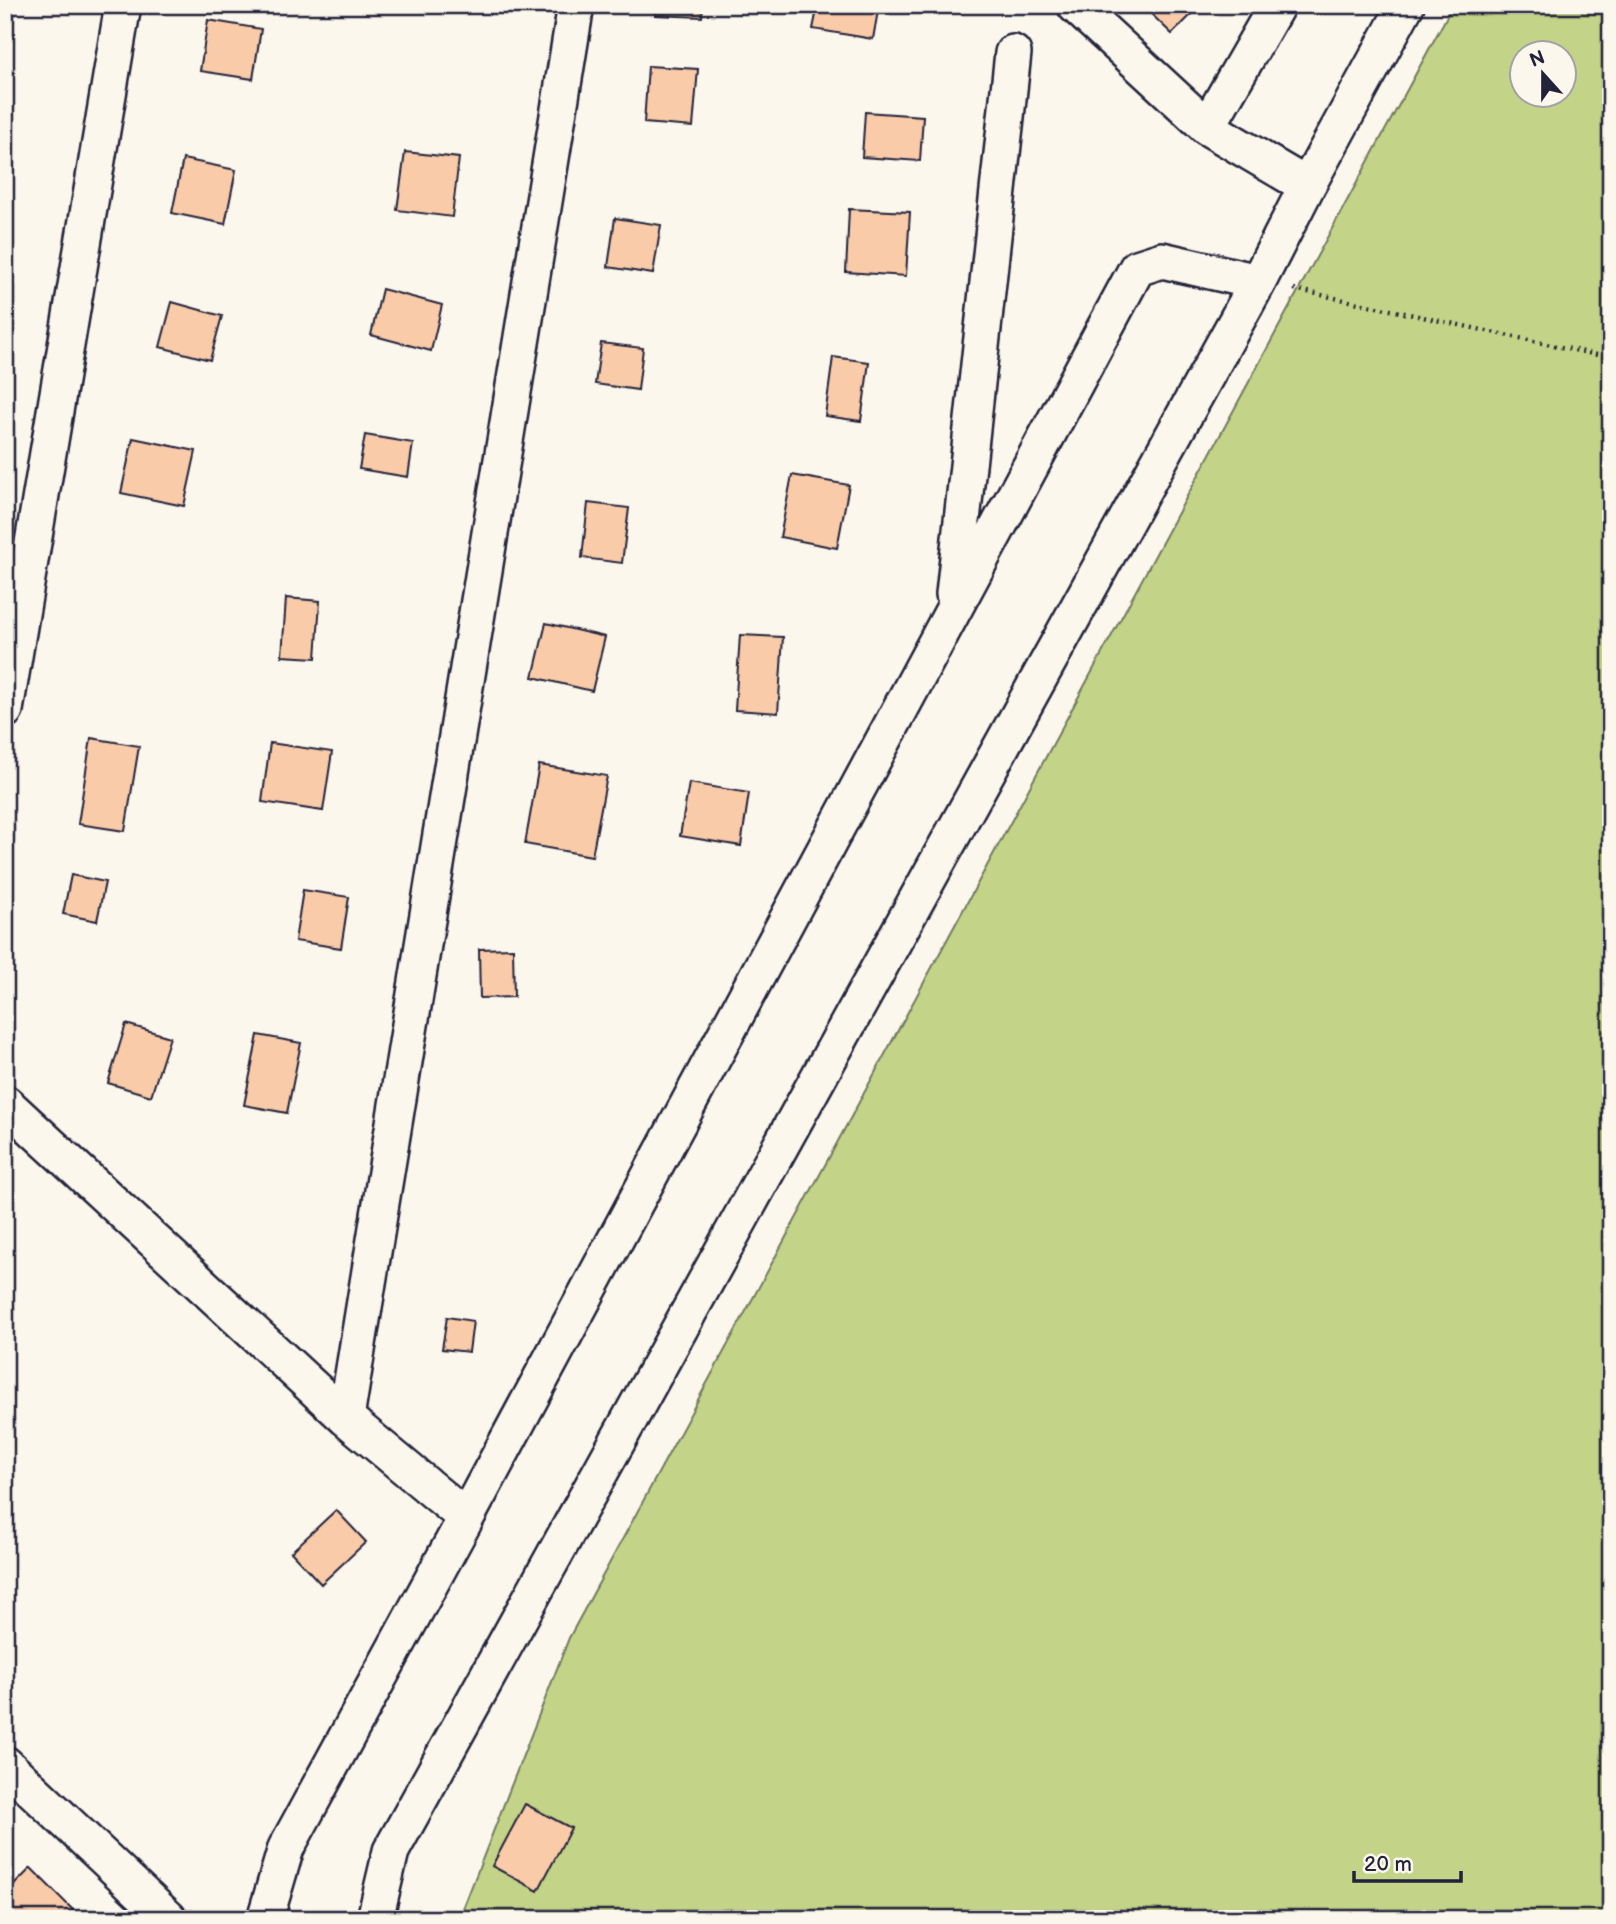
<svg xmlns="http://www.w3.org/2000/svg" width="1616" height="1924" viewBox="0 0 1616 1924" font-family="'Balsamiq Sans',sans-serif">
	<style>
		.green { fill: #c3d387; stroke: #727a61; stroke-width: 2; fill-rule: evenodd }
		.building { fill: #f9cba8; stroke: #22223b; stroke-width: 2 }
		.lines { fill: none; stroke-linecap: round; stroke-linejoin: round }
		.street-casing { stroke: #22223b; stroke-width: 40 }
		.path { stroke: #22223b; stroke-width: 4.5; stroke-dasharray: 2 5; stroke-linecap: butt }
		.street { stroke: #fbf7ec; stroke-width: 35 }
	</style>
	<rect width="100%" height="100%" fill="#fbf7ec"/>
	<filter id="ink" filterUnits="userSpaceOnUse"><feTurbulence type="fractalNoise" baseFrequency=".0143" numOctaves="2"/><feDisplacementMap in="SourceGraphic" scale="14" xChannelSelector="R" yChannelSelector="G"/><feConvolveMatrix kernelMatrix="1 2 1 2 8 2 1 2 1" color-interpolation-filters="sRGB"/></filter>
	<g filter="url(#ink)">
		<path class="green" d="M1453,5H1611V1919H459L569,1638ZM1522,52H1564V94H1522Z"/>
		<path class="building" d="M656,5H703L702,17L655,15Z
			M818,5H879L873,39L813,29Z
			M1146,5H1201L1172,34L1144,7Z
			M208,20L261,29L253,79L200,71Z
			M648,66L698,69L693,127L644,123Z
			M865,112L923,116L920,161L862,157Z
			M405,152L459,158L452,217L397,210Z
			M183,159L236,170L225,224L172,213Z
			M849,209L910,212L906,276L846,272Z
			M615,218L661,225L653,274L608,267Z
			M382,289L442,305L431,351L371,335Z
			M172,302L222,316L210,360L160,347Z
			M601,343L643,348L638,390L595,384Z
			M833,357L869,362L861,421L825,416Z
			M365,435L413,443L408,477L359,469Z
			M133,438L196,451L184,506L121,493Z
			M792,475L849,485L837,548L780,537Z
			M588,503L629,508L622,563L582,558Z
			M286,598L320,601L316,658L282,656Z
			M546,623L605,637L592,691L533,677Z
			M740,635L783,637L778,713L735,710Z
			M91,738L139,746L125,831L78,824Z
			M270,743L332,752L323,811L262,802Z
			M539,765L607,776L592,856L525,844Z
			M689,783L749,793L741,846L680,836Z
			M71,875L105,882L97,921L63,914Z
			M303,890L349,897L341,948L295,941Z
			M513,948L514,997L480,998L479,949Z
			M126,1024L170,1037L151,1096L108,1083Z
			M258,1035L301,1043L287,1113L244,1105Z
			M447,1317L473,1321L469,1352L442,1349Z
			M336,1510L366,1542L321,1584L291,1552Z
			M525,1804L571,1828L538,1891L492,1866Z
			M31,1868L82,1919H5V1894Z"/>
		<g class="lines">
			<g class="street-casing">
				<path id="street" d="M1075,5L1207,127L1277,5
					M1207,127L1307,186
					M954,594L1013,53
					M5,710L123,5
					M5,1103L346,1418L466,1518L1137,268L1162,260L1258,282
					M346,1418L576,5
					M5,1764L169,1919
					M265,1919L286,1848L466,1518
					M375,1919L391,1851L1258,282L1307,186L1406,5"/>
			</g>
			<path class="path" d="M1294,289L1611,358"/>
			<use href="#street" class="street"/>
		</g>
	</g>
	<rect width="1616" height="1924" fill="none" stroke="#fbf7ec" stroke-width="28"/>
	<rect x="14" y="14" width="1588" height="1896" fill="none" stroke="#22223b" stroke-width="2.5" filter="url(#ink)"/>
	<g transform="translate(1543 74) rotate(339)"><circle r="33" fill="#fbf7ec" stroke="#a4a2a5" stroke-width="2"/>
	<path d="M0-5L12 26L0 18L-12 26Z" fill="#22223b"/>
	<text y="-10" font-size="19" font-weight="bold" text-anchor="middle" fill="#22223b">N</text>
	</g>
	<path d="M1354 1871v10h107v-10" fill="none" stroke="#22223b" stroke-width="3.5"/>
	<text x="1364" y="1871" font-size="21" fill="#22223b" stroke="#fbf7ec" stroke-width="5" paint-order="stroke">20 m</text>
</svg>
